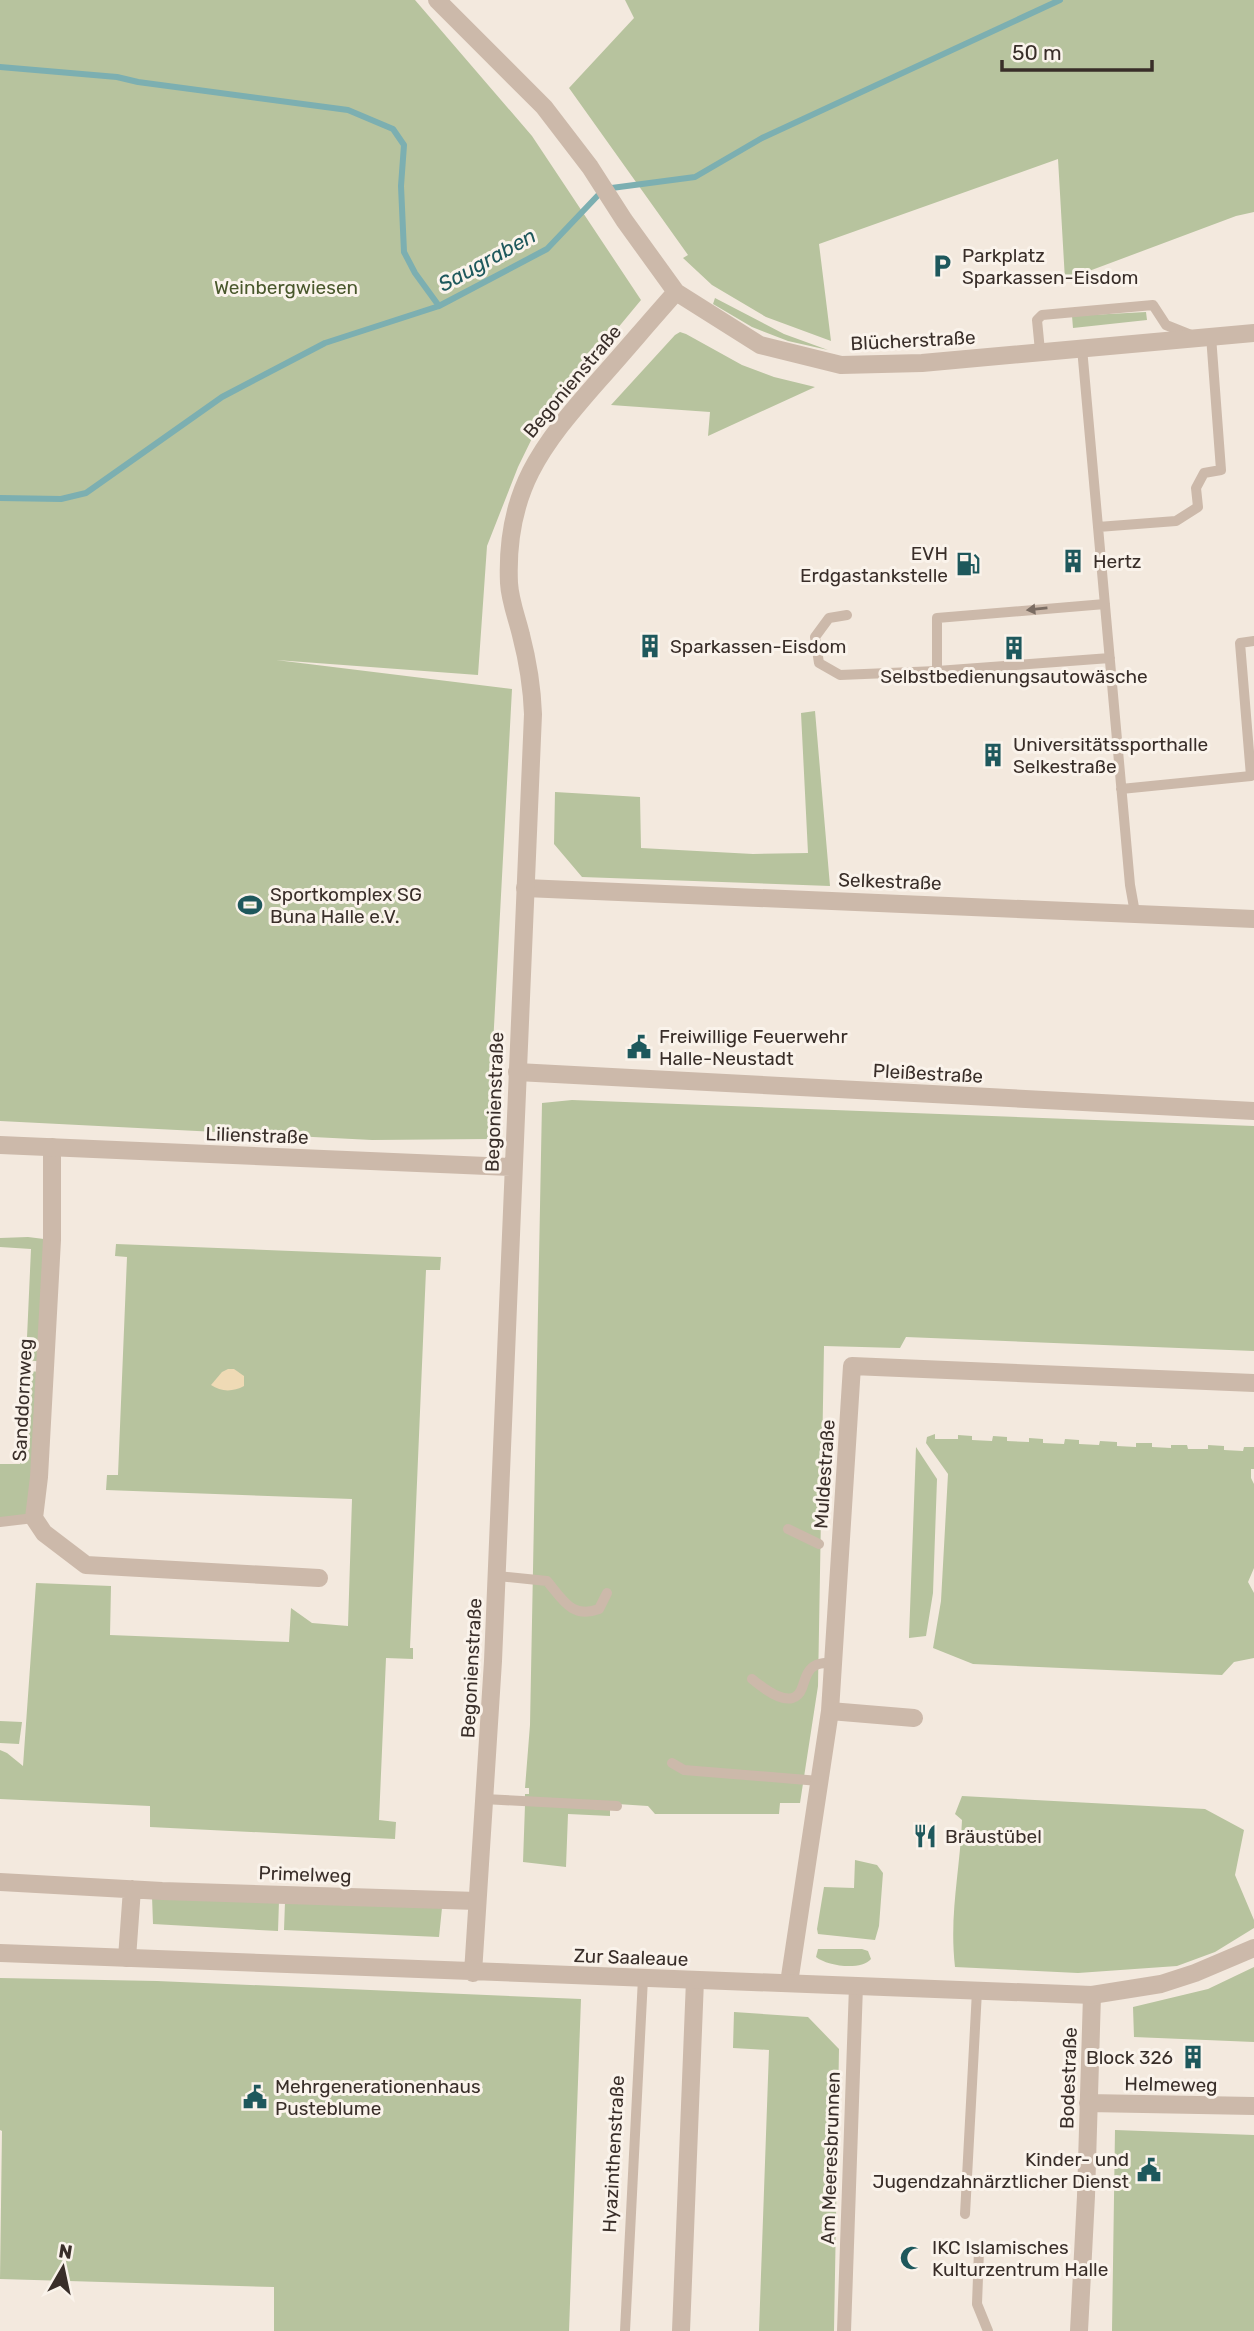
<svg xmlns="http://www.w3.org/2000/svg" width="1254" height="2331" viewBox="0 0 1254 2331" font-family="Rubik,sans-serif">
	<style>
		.green { fill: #b7c39e }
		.sand { fill: #efdab5 }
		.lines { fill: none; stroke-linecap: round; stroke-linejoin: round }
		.stream { stroke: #7cafb1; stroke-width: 6 }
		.service { stroke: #ccb9aa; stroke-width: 10 }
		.pedestrian { stroke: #ccb9aa; stroke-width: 14 }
		.minor { stroke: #ccb9aa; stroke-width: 18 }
		.tertiary { stroke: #ccb9aa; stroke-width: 18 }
		.oneway { fill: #7b6d63 }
		.labels { text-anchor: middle; stroke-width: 6; stroke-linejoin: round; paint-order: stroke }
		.poi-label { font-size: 19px; fill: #392e29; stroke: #faf3eb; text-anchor: start }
		.park-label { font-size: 19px; fill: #49582c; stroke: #faf3eb }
		.street-label { font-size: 19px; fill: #392e29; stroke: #faf3eb }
		.water-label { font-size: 21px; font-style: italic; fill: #1e585c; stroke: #faf3eb }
	</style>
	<rect width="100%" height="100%" fill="#f3e9de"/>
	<path class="green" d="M0,0H415L532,136L641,300L540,422L518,467L487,546L478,675L276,660L512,689L488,1139L372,1140L0,1121Z
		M625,0H1254V212L1236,216L1065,280L1058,159L819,244L831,341L766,317L712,285L683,258L688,255L569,88L634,18Z
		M715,298L784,334L828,350L788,341L752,327L713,304Z
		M1146,312L1147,320L1073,328L1072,316Z
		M680,332L686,334L742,365L774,377L815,387L708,436L710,412L611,405L675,335Z
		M815,711L830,886L582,877L554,844L555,792L640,797L641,848L753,854L808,853L801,713Z
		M572,1100L1254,1126V1351L906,1337L900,1348L824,1346L818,1686L800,1803H780L779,1814H655L648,1806L525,1798V1794H529V1788H525L530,1725L542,1103Z
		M28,1237L52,1240L44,1362L26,1360L31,1249L0,1247V1238Z
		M116,1244L441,1257L440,1270H426L410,1648H413V1659L386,1658L379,1820L396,1822L395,1839L150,1827V1806L0,1799V1750L7,1753L23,1766L36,1583L111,1586L110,1635L289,1642L291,1608L312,1623L348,1626L352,1499L106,1490L107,1475H118L127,1257L115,1256Z
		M26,1371L44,1372L34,1518L0,1522V1464H20Z
		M935,1434V1439H958V1435L972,1436V1440L992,1441L993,1436L1007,1437V1441L1029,1442V1438L1043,1439V1443L1064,1444L1065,1439L1079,1440V1444L1099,1445L1100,1441L1117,1442V1446L1136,1447V1443H1152V1447L1171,1448V1445H1187L1188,1449H1208V1445L1224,1446V1450L1243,1451L1244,1447H1254V1469H1251V1478L1254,1484V1568L1248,1582L1254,1593V1658L1234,1662L1222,1675L973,1664L933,1648L941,1601L948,1474L926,1443L927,1437Z
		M916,1447L937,1479L933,1593L926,1636L909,1638Z
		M0,1721L22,1722L19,1744L0,1743Z
		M962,1796L1205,1809L1244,1830L1235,1875L1254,1920V1928L1215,1952L1177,1966L1078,1973L955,1967C949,1914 960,1872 962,1820L955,1814Z
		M525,1805L610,1810V1816L568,1814L566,1867L523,1862Z
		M855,1860L877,1865L883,1873L879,1926L875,1940L818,1934L817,1929L824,1887L854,1888Z
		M152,1896L279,1901L278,1931L153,1924Z
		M285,1902L442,1908L439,1937L284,1930Z
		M818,1949H862L868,1951L871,1959C861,1971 827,1966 816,1957Z
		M1254,1967V2042L1134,2037L1133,2007L1208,1989Z
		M0,1978L157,1981L581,1999L569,2331H274V2287L0,2279L2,2131L0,2130Z
		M734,2012L808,2017L839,2049L834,2331H759L769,2050L733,2048Z
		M1115,2130L1254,2135V2331H1112Z"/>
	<path class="sand" d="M228,1369H234L244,1376V1386C233,1392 221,1392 211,1385L222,1372Z"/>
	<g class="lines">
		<path class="stream" d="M0,67L117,77L138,82L348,110L393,129L404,145L401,186L404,252L415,273L439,306
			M0,498L61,499L86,493L222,397L325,343L439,306L547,249L604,189L695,177L762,138L1060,0"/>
		<path class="service" d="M1082,348L1130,885L1135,913
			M1040,351L1037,320L1042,315L1153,305L1166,325L1191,335
			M1098,527L1176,521L1198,507L1196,488L1204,473L1221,470L1211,336
			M847,615L829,618L815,637L819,663L840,675L937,671L1110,658
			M937,671V618L1105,604
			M1121,789L1251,776L1240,643L1254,641
			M0,1522L34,1518
			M788,1529L819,1544
			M497,1576L547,1581C563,1600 572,1619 599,1609L607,1593
			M752,1679C764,1689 793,1712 802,1688C805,1680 807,1669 816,1665C820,1663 828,1663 833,1662
			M672,1763L684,1770L819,1781
			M484,1799L617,1806
			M965,2214L977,1991
			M979,2250L977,2304L988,2331
			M625,2331L643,1978"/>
		<path class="pedestrian" d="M844,2331L856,1986"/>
		<path class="minor" d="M525,888L1254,919
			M517,1072L1254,1111
			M52,1147V1240L39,1477L34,1518L44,1533L86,1565L319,1578
			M830,1711L914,1718
			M0,1882L162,1891L477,1901
			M127,1958L132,1889
			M789,1983L830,1711L852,1366L1254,1383
			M1088,2103L1254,2106
			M681,2331L695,1980
			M1079,2331L1086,2196L1092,1995"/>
		<path class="tertiary" d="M437,0L544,107L590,167L624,220L676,292L760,345L841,365L922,363L1254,333
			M0,1145L512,1167
			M0,1953L1092,1995L1161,1984L1195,1973L1254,1948
			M473,1973L493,1661L533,714C532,687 528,662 521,635C517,618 510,601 509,583C505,491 541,446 599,380C625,351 650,321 676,292"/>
	</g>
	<defs><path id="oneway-solid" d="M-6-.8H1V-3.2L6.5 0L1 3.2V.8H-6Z" transform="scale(1.75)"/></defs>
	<use class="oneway" href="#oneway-solid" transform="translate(1037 609) rotate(174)"/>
	<defs>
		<g id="parking-bare" transform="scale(1.89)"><path d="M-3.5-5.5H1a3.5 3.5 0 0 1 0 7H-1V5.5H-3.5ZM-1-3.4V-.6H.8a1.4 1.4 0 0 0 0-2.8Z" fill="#1e585c" stroke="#faf3eb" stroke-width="2.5" paint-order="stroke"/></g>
		<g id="building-bare" transform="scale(1.89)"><path d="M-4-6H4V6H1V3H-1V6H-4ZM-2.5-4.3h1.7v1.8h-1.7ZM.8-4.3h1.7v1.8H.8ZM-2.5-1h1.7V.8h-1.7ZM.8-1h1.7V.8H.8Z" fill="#1e585c" stroke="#faf3eb" stroke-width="2.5" paint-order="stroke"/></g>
		<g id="fuel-bare" transform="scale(1.89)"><path d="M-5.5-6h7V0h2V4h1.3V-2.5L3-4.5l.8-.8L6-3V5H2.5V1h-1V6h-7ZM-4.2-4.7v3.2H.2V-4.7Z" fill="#1e585c" stroke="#faf3eb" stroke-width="2.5" paint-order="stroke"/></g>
		<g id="stadium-bare" transform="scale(1.89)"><path d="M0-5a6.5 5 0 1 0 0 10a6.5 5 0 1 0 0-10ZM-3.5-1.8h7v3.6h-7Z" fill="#1e585c" stroke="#faf3eb" stroke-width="2.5" paint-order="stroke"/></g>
		<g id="civic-bare" transform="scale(1.89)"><path d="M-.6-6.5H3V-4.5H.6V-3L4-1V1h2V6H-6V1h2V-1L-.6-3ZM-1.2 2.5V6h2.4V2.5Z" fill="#1e585c" stroke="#faf3eb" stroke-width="2.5" paint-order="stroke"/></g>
		<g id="restaurant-bare" transform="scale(1.89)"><path d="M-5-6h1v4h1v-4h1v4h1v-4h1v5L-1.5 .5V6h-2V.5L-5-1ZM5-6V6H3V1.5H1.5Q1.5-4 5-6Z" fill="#1e585c" stroke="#faf3eb" stroke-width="2.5" paint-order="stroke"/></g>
		<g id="mosque-bare" transform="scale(1.89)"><path d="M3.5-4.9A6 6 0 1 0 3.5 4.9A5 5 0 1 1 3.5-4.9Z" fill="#1e585c" stroke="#faf3eb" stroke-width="2.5" paint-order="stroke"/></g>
	</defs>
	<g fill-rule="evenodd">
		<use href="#parking-bare" x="942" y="266"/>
		<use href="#building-bare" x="1073" y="561"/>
		<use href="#fuel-bare" x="968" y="564"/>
		<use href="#building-bare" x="650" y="646"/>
		<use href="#building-bare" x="1014" y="648"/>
		<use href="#building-bare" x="993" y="755"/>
		<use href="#stadium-bare" x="250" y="905"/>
		<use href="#civic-bare" x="639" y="1047"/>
		<use href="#restaurant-bare" x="925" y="1836"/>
		<use href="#building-bare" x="1193" y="2057"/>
		<use href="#civic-bare" x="255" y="2097"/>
		<use href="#civic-bare" x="1149" y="2170"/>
		<use href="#mosque-bare" x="912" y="2258"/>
	</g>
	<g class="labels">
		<g class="poi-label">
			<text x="962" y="262">Parkplatz<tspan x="962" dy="22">Sparkassen-Eisdom</tspan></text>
			<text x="948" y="560" text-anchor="end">EVH<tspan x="948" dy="22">Erdgastankstelle</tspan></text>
			<text x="1093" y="568">Hertz</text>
			<text x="670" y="653">Sparkassen-Eisdom</text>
			<text x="1014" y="683" text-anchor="middle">Selbstbedienungsautowäsche</text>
			<text x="1013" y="751">Universitätssporthalle<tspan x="1013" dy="22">Selkestraße</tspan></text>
			<text x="270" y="901">Sportkomplex SG<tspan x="270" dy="22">Buna Halle e.V.</tspan></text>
			<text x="659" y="1043">Freiwillige Feuerwehr<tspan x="659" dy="22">Halle-Neustadt</tspan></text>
			<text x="945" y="1843">Bräustübel</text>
			<text x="1173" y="2064" text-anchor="end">Block 326</text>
			<text x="275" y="2093">Mehrgenerationenhaus<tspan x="275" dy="22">Pusteblume</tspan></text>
			<text x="1129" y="2166" text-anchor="end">Kinder- und<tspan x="1129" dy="22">Jugendzahnärztlicher Dienst</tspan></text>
			<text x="932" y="2254">IKC Islamisches<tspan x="932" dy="22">Kulturzentrum Halle</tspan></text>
		</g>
		<g class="park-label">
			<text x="286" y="294">Weinbergwiesen</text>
		</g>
		<g class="street-label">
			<text transform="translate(913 340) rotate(-3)" y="7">Blücherstraße</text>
			<text transform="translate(572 381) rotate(-50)" y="7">Begonienstraße</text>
			<text transform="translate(890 881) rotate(2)" y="7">Selkestraße</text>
			<text transform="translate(928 1073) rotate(3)" y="7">Pleißestraße</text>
			<text transform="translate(494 1102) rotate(-88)" y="7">Begonienstraße</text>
			<text transform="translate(257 1135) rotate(2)" y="7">Lilienstraße</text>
			<text transform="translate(22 1400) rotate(-87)" y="7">Sanddornweg</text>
			<text transform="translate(824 1474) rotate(-86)" y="7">Muldestraße</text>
			<text transform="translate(471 1668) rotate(-87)" y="7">Begonienstraße</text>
			<text transform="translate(305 1874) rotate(2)" y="7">Primelweg</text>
			<text transform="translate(631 1957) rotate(2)" y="7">Zur Saaleaue</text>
			<text transform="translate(1068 2078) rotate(-88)" y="7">Bodestraße</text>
			<text transform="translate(1171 2084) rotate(1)" y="7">Helmeweg</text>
			<text transform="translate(613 2154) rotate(-87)" y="7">Hyazinthenstraße</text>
			<text transform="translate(830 2158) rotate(-88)" y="7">Am Meeresbrunnen</text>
		</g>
		<g class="water-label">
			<text transform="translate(487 260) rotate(-29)" y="7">Saugraben</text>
		</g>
	</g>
	<g transform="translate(63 2268) rotate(9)" stroke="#faf3eb" stroke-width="5" paint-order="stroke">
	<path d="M0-5L12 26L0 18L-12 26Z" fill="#392e29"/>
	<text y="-10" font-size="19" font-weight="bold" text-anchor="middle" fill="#392e29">N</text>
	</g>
	<path d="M1002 60v10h150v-10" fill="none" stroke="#392e29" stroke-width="3.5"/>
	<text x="1012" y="60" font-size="21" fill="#392e29" stroke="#faf3eb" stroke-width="5" paint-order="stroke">50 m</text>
</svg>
